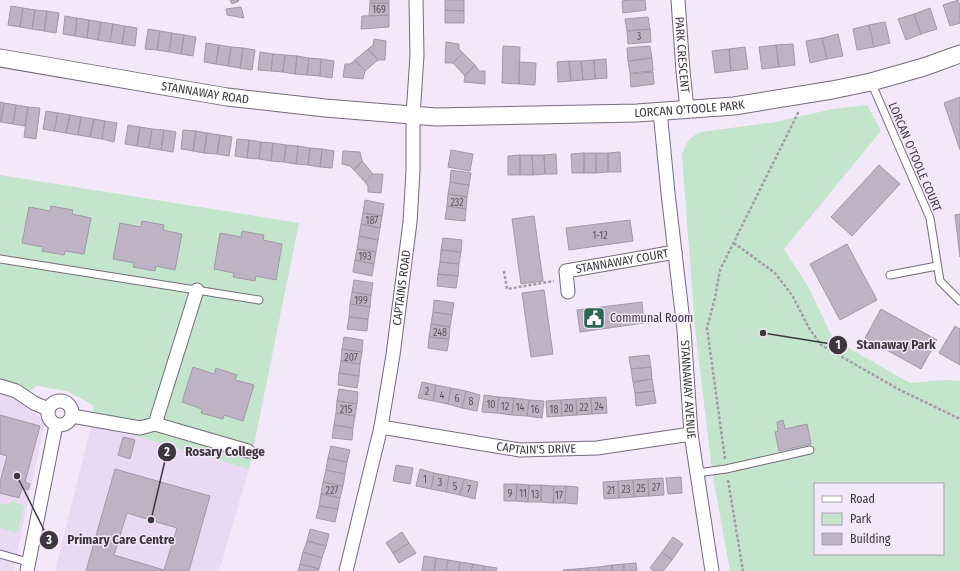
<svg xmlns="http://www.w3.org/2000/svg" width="960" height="571" viewBox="0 0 960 571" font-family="'Fira Sans Condensed',sans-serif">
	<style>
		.built { fill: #e9d9f3 }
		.green { fill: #c3e5cc; fill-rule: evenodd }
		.building { fill: #beb2c5; stroke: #a397a9; fill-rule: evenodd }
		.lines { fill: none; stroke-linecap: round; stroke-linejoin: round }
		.service-casing { stroke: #756b7c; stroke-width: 9 }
		.minor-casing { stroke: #756b7c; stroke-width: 15 }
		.tertiary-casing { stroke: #756b7c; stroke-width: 19 }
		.path { stroke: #a49ba9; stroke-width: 2.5; stroke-dasharray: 3 2; stroke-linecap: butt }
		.service { stroke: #fff; stroke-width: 7 }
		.minor { stroke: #fff; stroke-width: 13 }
		.tertiary { stroke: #fff; stroke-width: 17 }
		.labels { text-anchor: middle; stroke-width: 3; stroke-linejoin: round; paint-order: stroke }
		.number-label { font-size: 10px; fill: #5c5660 }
		.street-label { font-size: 12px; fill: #3c373f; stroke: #f3e7fa }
		.poi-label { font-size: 12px; fill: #3c373f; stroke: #f3e7fa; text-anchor: start }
		.leader { fill: none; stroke: #3c373f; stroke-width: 1.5 }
		.callout-dot { fill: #3c373f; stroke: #f3e7fa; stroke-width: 1.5 }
		.mark-label { font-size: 12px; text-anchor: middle; font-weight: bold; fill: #fff }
		.callout-label { font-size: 13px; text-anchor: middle; font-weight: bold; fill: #3c373f; stroke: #f3e7fa; stroke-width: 3; stroke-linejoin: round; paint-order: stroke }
	</style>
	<rect width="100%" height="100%" fill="#f3e7fa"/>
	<path class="built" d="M0,393L20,399L45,422L13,571H0Z
		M92,423L249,469L219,571H55Z"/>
	<path class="green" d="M867,105L881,131L784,249L809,288L833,339L910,383L945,380L960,381V571H730L712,471L695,327L682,156C686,143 688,138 701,132L775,122L833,109ZM815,484H943V554H815Z
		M0,175L299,223L249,469L92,423L93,405L67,391L37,386L20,399L0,393Z
		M13,501L24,506L17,533L0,528V503L8,505Z"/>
	<path class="building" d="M230,0H238L239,1L232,4Z
		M370,0H389V3H370Z
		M445,0H464V11L445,10Z
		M629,0H645L646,10L623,13L622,1Z
		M958,0L960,5V23L950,26L943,5Z
		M370,3H389V15L369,16Z
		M11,6L23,8L20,27L8,25Z
		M241,7L244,18L227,15L226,9Z
		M23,8L35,10L32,29L20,27Z
		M930,8L937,29L921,34L914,14Z
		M35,10L47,11L44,31L32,29Z
		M445,10L464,11V23H445Z
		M47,11L59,13L56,33L44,31Z
		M914,14L921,34L906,40L898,19Z
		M389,15V27L361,29L362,16Z
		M65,16L77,18L75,36L63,34Z
		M648,17L650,29L627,31L625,19Z
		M77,18L89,20L87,38L75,36Z
		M89,20L101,22L98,40L87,38Z
		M101,22L113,24L110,42L98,40Z
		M885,22L890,43L874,47L869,25Z
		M113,24L125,26L122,44L110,42Z
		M869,25L874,47L857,50L853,29Z
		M125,26L137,28L135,46L122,44Z
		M148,29L160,31L157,50L145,49Z
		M650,29L651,42L628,44L627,31Z
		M160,31L172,33L169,52L157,50Z
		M172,33L184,35L181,54L169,52Z
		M838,34L843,56L827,59L822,38Z
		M184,35L196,37L193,56L181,54Z
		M822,38L827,59L810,63L806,41Z
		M374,39L386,41L385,60H378L368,49L373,45Z
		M446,42L459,44V49L463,53L453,63H445Z
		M206,43L219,45L216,64L204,62Z
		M793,44L795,65L779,67L776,45Z
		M219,45L231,47L228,66L216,64Z
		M776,45L779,67L762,69L759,47Z
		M503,46L520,47L519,84L502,83Z
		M650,46L652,58L628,61L627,48Z
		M231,47L243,48L240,68L228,66Z
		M745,47L748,69L731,71L729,49Z
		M243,48L255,50L252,70L240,68Z
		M368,49L378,60L365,71L355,60Z
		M729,49L731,71L715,73L712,51Z
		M260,52L273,54L271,71L258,70Z
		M463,53L475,65L465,76L453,63Z
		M273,54L285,55L283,72L271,71Z
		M285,55L297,56L295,74L283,72Z
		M297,56L309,58L307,75L295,74Z
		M309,58L321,59L320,76L307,75Z
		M652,58L653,71L630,73L628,61Z
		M321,59L334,61L332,78L320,76Z
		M606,59L607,78L595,79L594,60Z
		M355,60L365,71L363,79L343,77L345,64H350Z
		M594,60L595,79L583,80L581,61Z
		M569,61H581L583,80L571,81Z
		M569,61L571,81L558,82L557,62Z
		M519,62L536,63L535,85L519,84Z
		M475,65L479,71H485V84L464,82L465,76Z
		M653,72L654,84L631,87L630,74Z
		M960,97V150L944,103Z
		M0,102L4,103L1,122H0Z
		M4,103L16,105L13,124L1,122Z
		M16,105L28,107L25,126L13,124Z
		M28,107L40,108L36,139L24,137Z
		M46,111L58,113L54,131L43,129Z
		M58,113L70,115L66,133L54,131Z
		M70,115L81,117L78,135L66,133Z
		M81,117L94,119L90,137L78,135Z
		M94,119L105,121L102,139L90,137Z
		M105,121L117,123L114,142L102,139Z
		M128,125L140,127L137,146L125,144Z
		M140,127L152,129L149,148L137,146Z
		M152,129L164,130L161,150L149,148Z
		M164,130L176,132L173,152L161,150Z
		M183,130L196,131L193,151L181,149Z
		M196,131L207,133L204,153L193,151Z
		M207,133L220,135L217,154L204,153Z
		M220,135L232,137L229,156L217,154Z
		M237,139L249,140L247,158L235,156Z
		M249,140L261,142L259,159L247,158Z
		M261,142L273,143L271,161L259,159Z
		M273,143L286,145L284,162L271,161Z
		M286,145L298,146L296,164L284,162Z
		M298,146L310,148L308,165L296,164Z
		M310,148L322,149L320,167L308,165Z
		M322,149L334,151L332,168L320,167Z
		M451,150L473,154L470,171L448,167Z
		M343,151L360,152L362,161L354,170L350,166L342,164Z
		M620,152L621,172H608V153Z
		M584,153V173H572L571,154Z
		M584,153H596V173H584Z
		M596,153H608V172L596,173Z
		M556,154L557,174H545L544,155Z
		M520,155V175H508V156Z
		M520,155H532L533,175H520Z
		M532,155H544L545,174L533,175Z
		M362,161L373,174L365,182L354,170Z
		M879,165L900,184L852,236L831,217Z
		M451,170L471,173L469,185L450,182Z
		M373,174H383L381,193L368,192V186L365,182Z
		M450,182L469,185L467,197L448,194Z
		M448,194L467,197L466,209L447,206Z
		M365,200L384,204L382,216L363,213Z
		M51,206L73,210L72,214L91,218L84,254L65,251L64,255L42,251L43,247L22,243L29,207L50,211Z
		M447,206L466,209L465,221L445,219Z
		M363,213L382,216L380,228L361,224Z
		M960,214V257L955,215Z
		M534,216L543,281L521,284L512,219Z
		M630,220L633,241L569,250L566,228Z
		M142,221L164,225L163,230L182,234L175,270L156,266L155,271L133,267L134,263L113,259L120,223L141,227Z
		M361,224L380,228L378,240L359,236Z
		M242,231L264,235L263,240L282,244L276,280L256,276L255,281L233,277L234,273L214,269L220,233L241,237Z
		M359,236L378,240L376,252L357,249Z
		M443,238L462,240L461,252L441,250Z
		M847,244L877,300L840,320L810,264Z
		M357,249L376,252L374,264L355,260Z
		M441,250L461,252L459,264L440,262Z
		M355,260L374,264L372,276L353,272Z
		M440,262L459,264L458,276L438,274Z
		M438,274L458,276L456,288L437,286Z
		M354,280L373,283L371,295L352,292Z
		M544,290L553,354L531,357L522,293Z
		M352,292L371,295L370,307L350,304Z
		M434,300L454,303L452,315L433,312Z
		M642,302L644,323L580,332L577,310Z
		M350,304L370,307L368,319L349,317Z
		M881,309L937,340L921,369L865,338Z
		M433,312L452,315L450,327L431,324Z
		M349,317L368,319L367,331L347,329Z
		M431,324L450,327L449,339L429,337Z
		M955,326L960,329V365L939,353Z
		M344,337L363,340L362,352L342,349Z
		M429,337L449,339L447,351L428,348Z
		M342,349L362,352L360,364L341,361Z
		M649,355L651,367L631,369L629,357Z
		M341,361L360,364L359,376L339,373Z
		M193,367L214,374L216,368L237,375L235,380L254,385L243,421L224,415L223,419L201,413L202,409L182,402Z
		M651,367L652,379L633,382L631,369Z
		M339,373L359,376L357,388L338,385Z
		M652,379L654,391L635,393L633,382Z
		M422,382L436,385L433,401L418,398Z
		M436,385L451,388L448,404L433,401Z
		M451,388L466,391L462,408L448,404Z
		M339,389L358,392L357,404L337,401Z
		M466,391L480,395L477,411L462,408Z
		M654,391L656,403L636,406L635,393Z
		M484,395L499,397L497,413L482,412Z
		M499,397L514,398L512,415L497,413Z
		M606,397L607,413L592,414L591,398Z
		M514,398L529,400L527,416L512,415Z
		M591,398L592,414L577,415L576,399Z
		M576,399L577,415L562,416L561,400Z
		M529,400L544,401L542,418L527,416Z
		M561,400L562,416L547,417L546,401Z
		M337,401L357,404L355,416L336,413Z
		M336,413L355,416L353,428L334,425Z
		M0,415L40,426L25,482L30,484L28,490L22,488L19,498L0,493V482L7,456L0,454Z
		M783,420L785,429L807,424L811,444L779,451L775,432L778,431L777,422Z
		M334,425L353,428L352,440L332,438Z
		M123,437L135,440L130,459L118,455Z
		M331,446L350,450L347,462L328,458Z
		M328,458L347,462L345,474L326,470Z
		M396,465L413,468L410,484L393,481Z
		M115,469L210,496L189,571H86ZM127,513L177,528L164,570L114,555Z
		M420,469L434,473L431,489L416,486Z
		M326,470L345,474L343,486L323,482Z
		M434,473L449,476L446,492L431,489Z
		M449,476L464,479L460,495L446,492Z
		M681,477L682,493L668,494L666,478Z
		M663,478L664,495L649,496L648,479Z
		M464,479L478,482L475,499L460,495Z
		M648,479L649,496L634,497L633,480Z
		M633,480L634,497L619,498L618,481Z
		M618,481L619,498L604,499L603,482Z
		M323,482L343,486L340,498L321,494Z
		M504,484H517L516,501H504Z
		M517,484L529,485L528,502L516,501Z
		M529,485H541V502H528Z
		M541,485L554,486L553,503L541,502Z
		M554,486H566L565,503H553Z
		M566,486L578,487L577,504L565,503Z
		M321,494L340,498L338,509L319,506Z
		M319,506L338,509L335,522L316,518Z
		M310,529L329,534L326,546L307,541Z
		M402,532L409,543L393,553L386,543Z
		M673,537L683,544L672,560L662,552Z
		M307,541L326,546L322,558L303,552Z
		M409,543L416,553L399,563L393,553Z
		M303,552L322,558L319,569L300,564Z
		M662,552L672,560L663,571H653L650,568Z
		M424,556L436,558L434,571H422Z
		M436,558L448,560L446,571H434Z
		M448,560L460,562L459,571H446Z
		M460,562L473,564L471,571H459Z
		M636,563L637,571H624V564Z
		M300,564L319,569L318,571H298Z
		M473,564L484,566V571H471Z
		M624,564V571H612V565Z
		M612,565V571H600L599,567Z
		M484,566L497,568L496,571H484Z
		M599,567L600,571H588L587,568Z
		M587,568L588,571H575V569Z
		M575,569V571H563V570Z"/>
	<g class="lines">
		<g class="service-casing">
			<path id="service" d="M871,82L930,218L940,281L960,301
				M0,259L259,300
				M890,275L937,266
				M697,473L726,469L810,450
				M0,554L28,562"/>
		</g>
		<g class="minor-casing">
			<g id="minor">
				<path id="s1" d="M678,0L683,71L687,109"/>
				<path id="s2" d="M660,111L668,193L684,330L691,434L712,571"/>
				<path id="s3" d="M568,292L566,271L675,252"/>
				<path d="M0,386L16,391L34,403L48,409"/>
				<circle cx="60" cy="413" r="12"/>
				<path d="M72,416L140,428L155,424L197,290"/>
				<path d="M155,424L248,451"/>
				<path id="s4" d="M381,427L520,450L597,448L691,434"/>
				<path d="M27,571L56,425"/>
				<path id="s5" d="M346,571L381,427L393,355L410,222L413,171V116L417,55L416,0"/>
			</g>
		</g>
		<g class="tertiary-casing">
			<g id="tertiary">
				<path id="s6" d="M0,58L227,97L325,108L436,117L637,113L734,106L832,90L871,82L924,67L960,54"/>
			</g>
		</g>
		<path class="path" d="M734,243L775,273L792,295L809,328L821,345L900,390L960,419
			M504,271L507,289L554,281
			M725,459L707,328L715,298L720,270L799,111
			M728,480L743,571"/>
		<use href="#service" class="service"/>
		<use href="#minor" class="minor"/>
		<use href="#tertiary" class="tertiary"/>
	</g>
	<defs>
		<g id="civic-square" transform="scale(1.15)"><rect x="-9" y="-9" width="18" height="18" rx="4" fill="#2d6751" stroke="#f3e7fa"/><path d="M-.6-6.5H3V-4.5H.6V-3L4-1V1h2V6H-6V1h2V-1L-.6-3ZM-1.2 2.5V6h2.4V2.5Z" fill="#fff"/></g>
	</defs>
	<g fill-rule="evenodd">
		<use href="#civic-square" x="594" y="318"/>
	</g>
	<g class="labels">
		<g class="number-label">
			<text x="379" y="13">169</text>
			<text x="639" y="40">3</text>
			<text x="457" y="206">232</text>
			<text x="372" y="224">187</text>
			<text x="600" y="239">1-12</text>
			<text x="365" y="260">193</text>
			<text x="361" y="304">199</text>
			<text x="440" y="336">248</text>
			<text x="351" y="361">207</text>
			<text x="427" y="395">2</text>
			<text x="442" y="399">4</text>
			<text x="457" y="402">6</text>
			<text x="471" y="405">8</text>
			<text x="491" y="408">10</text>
			<text x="505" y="410">12</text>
			<text x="599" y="410">24</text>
			<text x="520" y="411">14</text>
			<text x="584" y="411">22</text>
			<text x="569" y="412">20</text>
			<text x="346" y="413">215</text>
			<text x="535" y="413">16</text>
			<text x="554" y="413">18</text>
			<text x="425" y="483">1</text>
			<text x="440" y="486">3</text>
			<text x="455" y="490">5</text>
			<text x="656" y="491">27</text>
			<text x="641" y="492">25</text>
			<text x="469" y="493">7</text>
			<text x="626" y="493">23</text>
			<text x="332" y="494">227</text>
			<text x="611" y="494">21</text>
			<text x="510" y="497">9</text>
			<text x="523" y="497">11</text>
			<text x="535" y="498">13</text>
			<text x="559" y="499">17</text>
		</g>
		<g class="street-label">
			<text dy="4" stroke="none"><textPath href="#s1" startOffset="55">PARK CRESCENT</textPath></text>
			<text dy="4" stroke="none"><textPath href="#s6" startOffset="208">STANNAWAY ROAD</textPath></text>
			<text dy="4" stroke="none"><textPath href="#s6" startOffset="694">LORCAN O'TOOLE PARK</textPath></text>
			<text transform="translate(915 157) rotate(67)" y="4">LORCAN O'TOOLE COURT</text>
			<text dy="4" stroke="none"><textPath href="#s3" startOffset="78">STANNAWAY COURT</textPath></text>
			<text dy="4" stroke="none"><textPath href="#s5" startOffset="289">CAPTAINS ROAD</textPath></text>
			<text dy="4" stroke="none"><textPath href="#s2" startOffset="280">STANNAWAY AVENUE</textPath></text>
			<text dy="4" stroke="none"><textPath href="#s4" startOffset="157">CAPTAIN'S DRIVE</textPath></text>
		</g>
		<g class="poi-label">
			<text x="610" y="322">Communal Room</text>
		</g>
	</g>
	<path class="leader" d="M763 333L838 345M151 520L167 452M17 476L49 540"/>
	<g class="callout-dot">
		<circle cx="763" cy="333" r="4"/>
		<circle cx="151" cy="520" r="4"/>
		<circle cx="17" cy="476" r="4"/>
		<circle cx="838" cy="345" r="10"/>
		<circle cx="167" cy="452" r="10"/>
		<circle cx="49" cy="540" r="10"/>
	</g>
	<g class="mark-label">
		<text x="838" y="349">1</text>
		<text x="167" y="456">2</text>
		<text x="49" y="544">3</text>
	</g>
	<g class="callout-label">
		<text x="896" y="349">Stanaway Park</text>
		<text x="225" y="456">Rosary College</text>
		<text x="121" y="544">Primary Care Centre</text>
	</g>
	<rect x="814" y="483" width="130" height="72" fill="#f3e7fa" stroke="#aaa1af"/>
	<rect x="822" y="496" width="20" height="6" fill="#ffffff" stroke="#aaa1af"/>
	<text x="850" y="503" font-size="12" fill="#3c373f">Road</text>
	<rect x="822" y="513" width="20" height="12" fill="#c3e5cc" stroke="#aaa1af"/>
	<text x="850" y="523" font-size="12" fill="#3c373f">Park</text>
	<rect x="822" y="533" width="20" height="12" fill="#beb2c5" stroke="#aaa1af"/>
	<text x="850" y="543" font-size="12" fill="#3c373f">Building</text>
</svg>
